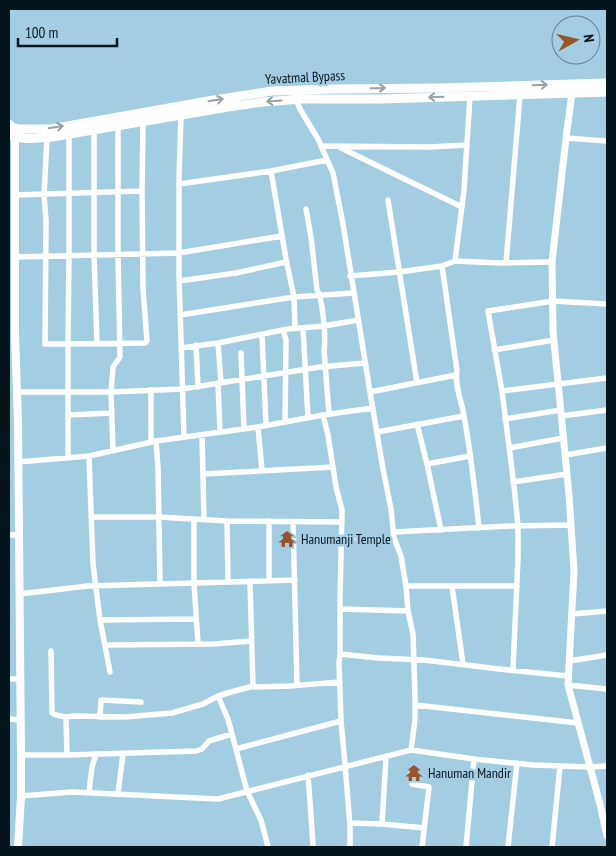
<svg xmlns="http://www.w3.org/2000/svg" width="616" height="856" viewBox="0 0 616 856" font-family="'PT Sans Narrow',sans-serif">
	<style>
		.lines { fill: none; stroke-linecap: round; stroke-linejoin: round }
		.minor { stroke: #fff; stroke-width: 5.5 }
		.tertiary { stroke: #fff; stroke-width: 7 }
		.secondary { stroke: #fff; stroke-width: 8 }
		.primary { stroke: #fff; stroke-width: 9 }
		.oneway { stroke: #9ba1a4 }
		.labels { text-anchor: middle; stroke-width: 5; stroke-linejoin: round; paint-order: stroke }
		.street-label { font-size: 14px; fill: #05151c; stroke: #a3cee2 }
		.poi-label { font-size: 14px; fill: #05151c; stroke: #a3cee2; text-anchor: start }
	</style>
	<rect width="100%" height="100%" fill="#a3cee2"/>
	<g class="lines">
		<path class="minor" d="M295,97L300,109L318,139L333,173L343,224L370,392L383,469L391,509L394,538L401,556L406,586L408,611L413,634L415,697V720L411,750
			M181,115L179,178V275L184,437
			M94,130V255L97,343
			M47,138L44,195L46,221L45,344L145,343L147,341L143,288L142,191L143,122
			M566,138L607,141
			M321,146L430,147L467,145
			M341,148L462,207
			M271,171L286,259L294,297L295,329
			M179,184L271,171L327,160
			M15,195L142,191
			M388,200L417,383
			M306,209L311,237L317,290C323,300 326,338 324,350L329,414
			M15,257L179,253L282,236
			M455,261L464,190L470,96
			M506,263L520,95
			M442,266L457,371C454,385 462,402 464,416C471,453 475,491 479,528
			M350,276L399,272L442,266L455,261L500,263L552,262
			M179,281L236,273L286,262
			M180,315L294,297L353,293
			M303,328L308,418
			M283,330L286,340L285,421
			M262,335L266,425
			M218,343L221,383
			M196,345L198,387
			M181,348L218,343L288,329L324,326L358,320
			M494,350L554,340
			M241,353L244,429
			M218,383L220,432
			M151,390V442
			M502,391L607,378
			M17,392H111L182,389L320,367L365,363
			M370,392L456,375
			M68,415L112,413
			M323,415L328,435L336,487L342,510L340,599V654L339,663L341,721L346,776L350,827V847
			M561,416L607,410
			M505,419L561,410
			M417,424L427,464L441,530
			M258,427L262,471
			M377,432L464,416
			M202,435L204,519
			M156,441L158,468L160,583
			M509,448L563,438
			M113,451L111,392L113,367L120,357L118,255V126
			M565,455L607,448
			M89,456L93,564L100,620L110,672
			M68,458V343L69,256V134
			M18,462L89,456L156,441L258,427L323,415L373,408
			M427,464L470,456
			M203,474L333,467
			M513,482L567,474
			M91,517H159L227,521L342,522
			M194,519V583L198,644
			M227,521L228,582
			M293,522L297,685
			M394,532L509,526L571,525
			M9,535H19
			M342,538H394
			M269,580V521
			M250,581L253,687
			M406,586H517
			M452,586L463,664
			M19,594L88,586L295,580
			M340,609L408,611
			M572,614L607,611
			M100,620L196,619
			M105,645L214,644L251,641
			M51,651L52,713L56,715L66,717L74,716L125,717L172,713L203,704L218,696L231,692L250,687L289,686L340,682
			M340,654L378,658L424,660L499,669L568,676
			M569,661L607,655
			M513,670L518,558V526L514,486L502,391L488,311L553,301L607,304
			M9,679H20
			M568,685L607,689
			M218,696L228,719L247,791L261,820L268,847
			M415,705L578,723
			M66,717L67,755
			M100,717L101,700L141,702
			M9,719L20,720
			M236,749L341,721
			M21,755H67L196,751L202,749L209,741L232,734
			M308,775L313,844
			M412,784L429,787L422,847
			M89,792L92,767L96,754
			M118,793L123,754
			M21,796L72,792L218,799L411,750L474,759L533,765L590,767L607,766
			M350,823L382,824L424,828
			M382,824L386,756
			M466,847L474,759
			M508,847L517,763
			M552,847L560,766"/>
		<path class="tertiary" d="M572,93L566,138L552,262L553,331L569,495L574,571L568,685L600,804L607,836"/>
		<path class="secondary" d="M17,133L15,138V332L18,422L21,755V796L18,847"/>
		<path class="primary" d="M9,124L12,127L19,129H51L208,101L272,91L333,89L440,88L607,83
			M9,134C22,141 37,138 52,137L228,107L263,102L301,99H383L607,92"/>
	</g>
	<defs><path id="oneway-shaft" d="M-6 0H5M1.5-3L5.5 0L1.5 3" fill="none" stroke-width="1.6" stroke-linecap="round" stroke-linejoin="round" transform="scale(1.25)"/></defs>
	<g class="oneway">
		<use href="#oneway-shaft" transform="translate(540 85) rotate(-2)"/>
		<use href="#oneway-shaft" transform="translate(378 88) rotate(-1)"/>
		<use href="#oneway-shaft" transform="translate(436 97) rotate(178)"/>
		<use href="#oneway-shaft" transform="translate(216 100) rotate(-9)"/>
		<use href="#oneway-shaft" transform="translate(274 101) rotate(176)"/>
		<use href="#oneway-shaft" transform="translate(56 127) rotate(-9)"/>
	</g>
	<defs>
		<g id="temple-bare" transform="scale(1.35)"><path d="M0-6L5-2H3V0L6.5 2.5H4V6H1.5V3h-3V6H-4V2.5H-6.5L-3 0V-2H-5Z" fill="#9a542c" stroke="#a3cee2" stroke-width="2.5" paint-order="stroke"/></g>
	</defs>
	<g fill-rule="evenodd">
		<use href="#temple-bare" x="287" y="539"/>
		<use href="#temple-bare" x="414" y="773"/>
	</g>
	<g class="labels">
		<g class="street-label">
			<text transform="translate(305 77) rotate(-3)" y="5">Yavatmal Bypass</text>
		</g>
		<g class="poi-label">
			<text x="301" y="544">Hanumanji Temple</text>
			<text x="428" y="778">Hanuman Mandir</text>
		</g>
	</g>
	<rect width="616" height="856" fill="none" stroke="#05151c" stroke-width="20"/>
	<g transform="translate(576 40) rotate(82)"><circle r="24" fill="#a3cee2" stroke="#648493"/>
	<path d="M0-4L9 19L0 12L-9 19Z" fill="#9a542c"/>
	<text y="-8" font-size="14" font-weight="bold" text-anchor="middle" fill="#05151c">N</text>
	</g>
	<path d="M18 38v8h99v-8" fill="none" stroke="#05151c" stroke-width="2.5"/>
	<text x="25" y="38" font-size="15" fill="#05151c" stroke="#a3cee2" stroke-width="4" paint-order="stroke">100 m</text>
</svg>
